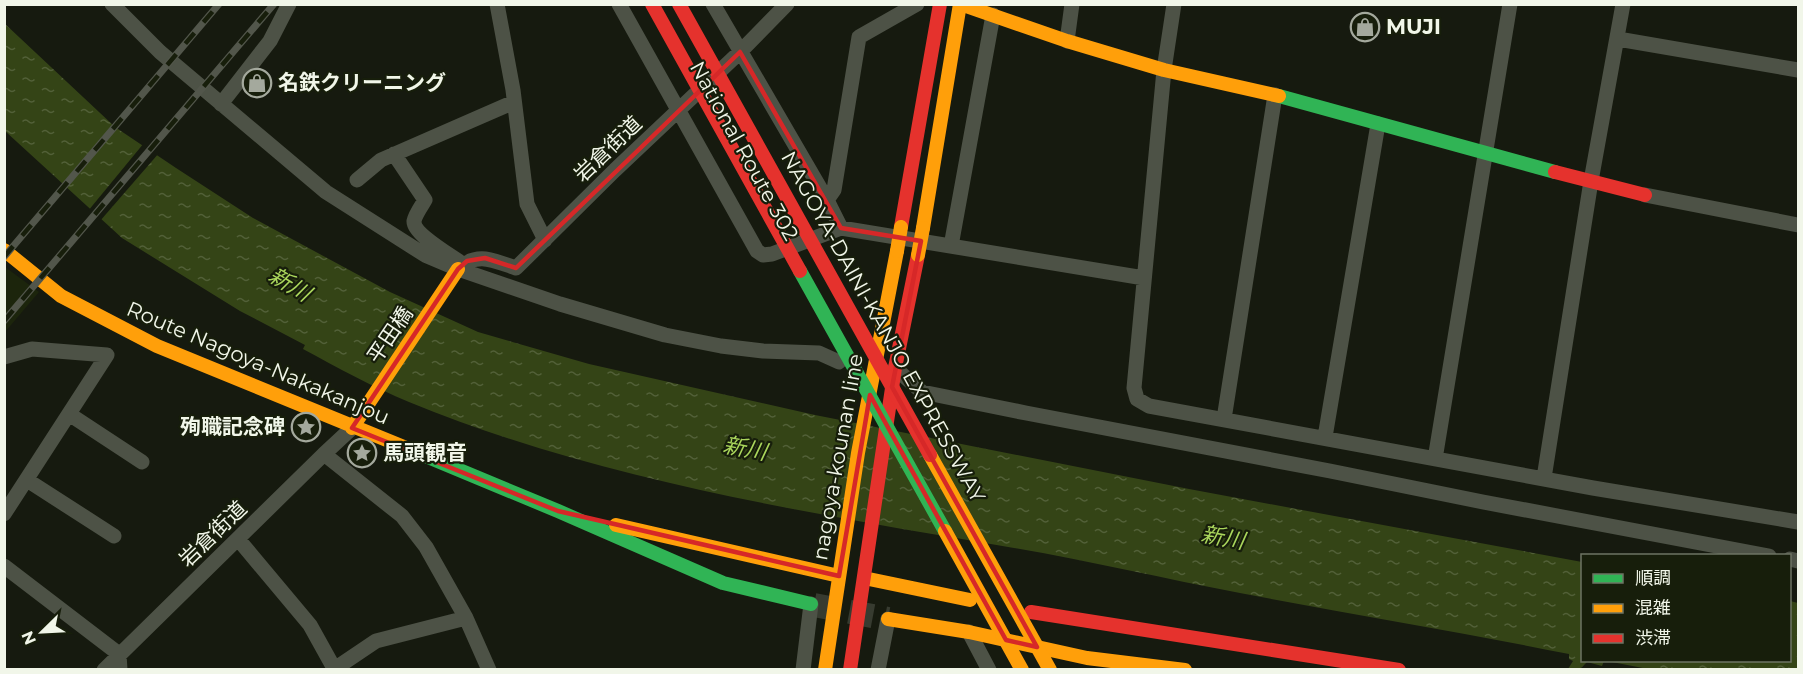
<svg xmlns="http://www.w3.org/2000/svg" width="1803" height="674" viewBox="0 0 1803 674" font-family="Montserrat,'Noto Sans JP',sans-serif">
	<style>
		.built { fill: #1c250c }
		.water { fill: url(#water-ripples) }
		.pier { fill: #161a0f }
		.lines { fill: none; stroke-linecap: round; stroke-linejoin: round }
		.primary-tunnel { stroke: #373b30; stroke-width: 24; stroke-dasharray: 24 12; stroke-linecap: butt }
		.street { stroke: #4d5246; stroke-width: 15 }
		.fast { stroke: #30b455; stroke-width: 14 }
		.slow { stroke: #ff9f0a; stroke-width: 14 }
		.jam { stroke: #e5322d; stroke-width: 14 }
		.rail-casing { stroke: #52564b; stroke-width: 7 }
		.rail { stroke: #171e0b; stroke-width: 4.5; stroke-dasharray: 14; stroke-linecap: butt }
		.fast-bridge { stroke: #30b455; stroke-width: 14 }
		.slow-bridge { stroke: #ff9f0a; stroke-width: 14 }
		.jam-bridge { stroke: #e5322d; stroke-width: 14 }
		.marked { fill: none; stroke: #d62828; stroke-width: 4.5; stroke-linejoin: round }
		.labels { text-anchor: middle; stroke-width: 4.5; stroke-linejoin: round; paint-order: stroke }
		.poi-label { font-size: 21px; font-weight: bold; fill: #f1f6e9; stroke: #171e0b; text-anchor: start }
		.street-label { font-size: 21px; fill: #f1f6e9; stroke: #171e0b }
		.water-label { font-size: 22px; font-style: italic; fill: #aad65c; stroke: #171e0b }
	</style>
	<defs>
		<pattern id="water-ripples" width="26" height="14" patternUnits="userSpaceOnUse" patternTransform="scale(1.5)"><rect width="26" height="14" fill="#344416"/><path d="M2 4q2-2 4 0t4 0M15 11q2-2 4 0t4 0" fill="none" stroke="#526038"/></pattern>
	</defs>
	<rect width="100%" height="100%" fill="#161a0f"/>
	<path class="built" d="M5,267L39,292L5,332Z"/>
	<path class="water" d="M4,23L115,127L176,168L253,218L390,292L478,332L589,364L815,415L1189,489L1582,562V660L1604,661L1602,666L1587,662L1580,669H1568L1573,661L1569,659V654C1460,632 1349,614 1240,593C1165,579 1090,561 1014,548C810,513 602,481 409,402C373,387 338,368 303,349L305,345L240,311L122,238L5,131Z
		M1790,601L1798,603V669L1653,670L1607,661L1790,660Z"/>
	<path class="pier" d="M144,143L159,153L100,221L88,211Z"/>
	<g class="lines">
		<path class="primary-tunnel" d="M814,605L888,619"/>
		<path class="street" d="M112,4L160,52L326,192L425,255L458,269L560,304L665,335L721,346L763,351L819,353L839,362
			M497,4L513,90L527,204L545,240
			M619,4L757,251L763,255L772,254L841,228L1144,278
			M713,4L827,200L841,228
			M1174,4L1164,70L1134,388L1137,399L1149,406L1593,488L1798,522
			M1618,39L1798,70
			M1067,41L1072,4
			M221,104L270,41L289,4
			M394,154L425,200C422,205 415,215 414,221C413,234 452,256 461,263
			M357,180L381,160L514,102
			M1645,195L1798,225
			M827,200L834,190L859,37L917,4
			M951,246L993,15
			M458,269C478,251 494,261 516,268L615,170L740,52L787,4
			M4,357L32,349L107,355L4,514
			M895,368L922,392L1026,413L1330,471L1483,502L1769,556
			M69,414L142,462
			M1224,419L1275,95
			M1325,437L1378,124
			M324,454L402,516L426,547L466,618L489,670
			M1435,459L1510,4
			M1544,478L1591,181L1623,4
			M27,480L114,536
			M238,539L310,625L335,670
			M1790,559L1798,561
			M4,566L119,654L120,670
			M969,632L989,670
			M104,670L324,454L352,428
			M333,670L376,641L466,618
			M803,670L811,604
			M878,670L888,619"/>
		<path class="fast" d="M1279,96L1555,172
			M416,452L558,511L723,583L811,604"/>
		<path class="slow" d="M960,4L1067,41L1164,70L1279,96
			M923,228L960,4
			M4,250L61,296L157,346L416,452
			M352,428L458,269
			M616,525L839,576
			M864,578L970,600
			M888,619L969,632L1087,658L1185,670
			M825,670L858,453L897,251"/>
		<path class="jam" d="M1555,172L1645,195
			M901,227L940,4
			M1031,612L1399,670
			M850,670L895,368L918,255"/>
		<g class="rail-casing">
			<path id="rail" d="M4,257L219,4
				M4,321L274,4"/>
		</g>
		<use href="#rail" class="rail"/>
		<path class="fast-bridge" d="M800,271L945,531"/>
		<path class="slow-bridge" d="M897,251L901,227
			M918,255L923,228
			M930,455L1050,670
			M945,531L1022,670"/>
		<path class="jam-bridge" d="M652,4L800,271
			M679,4L930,455"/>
	</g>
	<path class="marked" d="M740,52L841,228L921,241L892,387L1037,647L1006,640L870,395L839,576L558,511L352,428L458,269L467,261L485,258L516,268Z"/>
	<defs>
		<g id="shop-ring" transform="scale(1.5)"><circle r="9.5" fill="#171e0b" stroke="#a4a99d" stroke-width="1.5"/><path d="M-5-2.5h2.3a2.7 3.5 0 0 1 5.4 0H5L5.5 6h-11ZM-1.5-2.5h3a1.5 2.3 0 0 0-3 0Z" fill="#a4a99d"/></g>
		<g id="sight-ring" transform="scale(1.5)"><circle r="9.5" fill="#171e0b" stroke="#a4a99d" stroke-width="1.5"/><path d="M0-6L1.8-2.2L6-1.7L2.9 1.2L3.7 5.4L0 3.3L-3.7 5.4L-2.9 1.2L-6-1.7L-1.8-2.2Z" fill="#a4a99d"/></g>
	</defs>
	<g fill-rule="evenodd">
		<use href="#shop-ring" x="1365" y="27"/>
		<use href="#shop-ring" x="257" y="83"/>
		<use href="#sight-ring" x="306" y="427"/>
		<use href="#sight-ring" x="362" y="453"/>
	</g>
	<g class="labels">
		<g class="poi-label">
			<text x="1386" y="34">MUJI</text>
			<text x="278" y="90">名鉄クリーニング</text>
			<text x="285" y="434" text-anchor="end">殉職記念碑</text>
			<text x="383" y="460">馬頭観音</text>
		</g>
		<g class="street-label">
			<text transform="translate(608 149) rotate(-44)" y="7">岩倉街道</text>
			<text transform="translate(744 151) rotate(61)" y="7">National Route 302</text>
			<text transform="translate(883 327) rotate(61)" y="7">NAGOYA-DAINI-KANJO EXPRESSWAY</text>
			<text transform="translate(390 335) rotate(-56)" y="7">平田橋</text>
			<text transform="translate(258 363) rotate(23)" y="7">Route Nagoya-Nakakanjou</text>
			<text transform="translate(838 457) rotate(-80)" y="7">nagoya-kounan line</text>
			<text transform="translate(213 534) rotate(-44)" y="7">岩倉街道</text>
		</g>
		<g class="water-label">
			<text transform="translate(290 284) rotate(31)" y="8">新川</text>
			<text transform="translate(745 448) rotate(11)" y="8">新川</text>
			<text transform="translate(1223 537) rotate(10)" y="8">新川</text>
		</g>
	</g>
	<rect width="1803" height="674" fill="none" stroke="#f1f6e9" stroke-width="12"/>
	<rect x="1581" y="554" width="210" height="108" fill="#171e0b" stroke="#6e7464" stroke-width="1.5"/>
	<rect x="1593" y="574" width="30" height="9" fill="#30b455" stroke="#6e7464" stroke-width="1.5"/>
	<text x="1635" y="584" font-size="18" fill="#f1f6e9">順調</text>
	<rect x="1593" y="604" width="30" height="9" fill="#ff9f0a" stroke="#6e7464" stroke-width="1.5"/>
	<text x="1635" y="614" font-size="18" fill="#f1f6e9">混雑</text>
	<rect x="1593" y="634" width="30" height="9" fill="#e5322d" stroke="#6e7464" stroke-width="1.5"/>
	<text x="1635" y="644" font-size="18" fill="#f1f6e9">渋滞</text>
	<g transform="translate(42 632) rotate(246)" stroke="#171e0b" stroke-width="4.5" paint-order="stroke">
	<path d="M0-4.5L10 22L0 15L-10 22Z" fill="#f1f6e9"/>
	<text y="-9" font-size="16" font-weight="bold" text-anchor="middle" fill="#f1f6e9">N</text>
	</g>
</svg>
